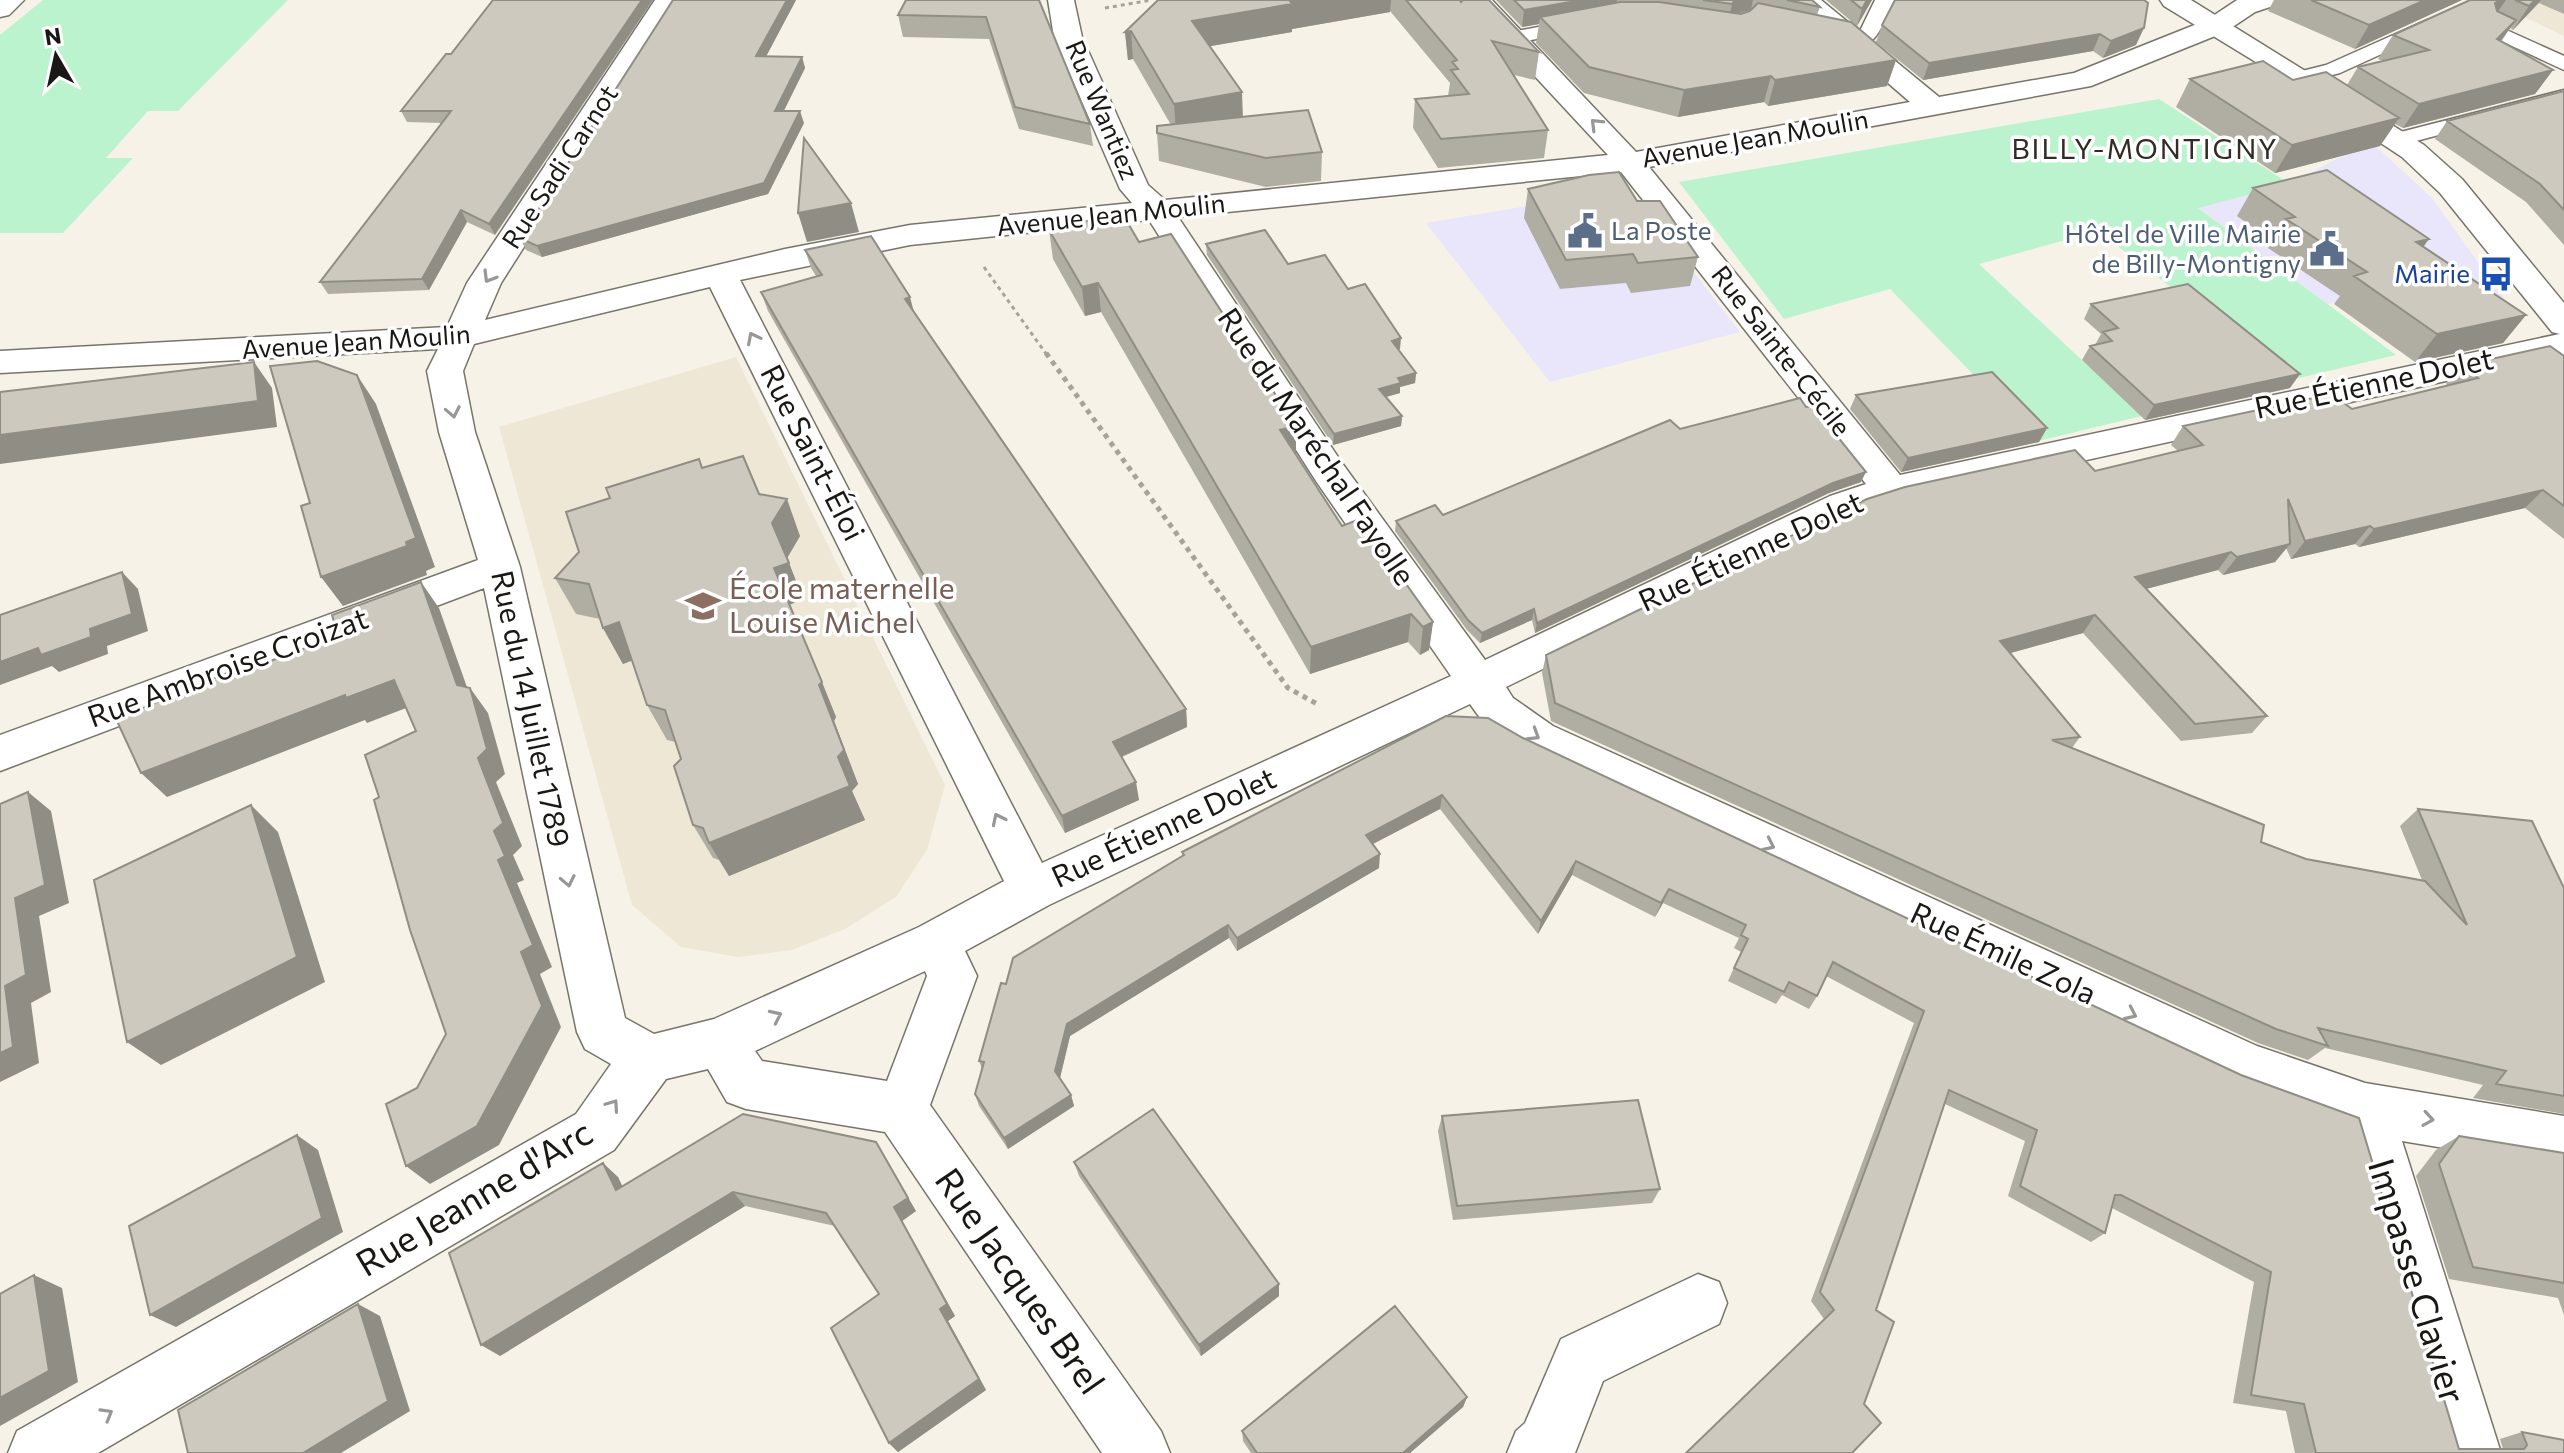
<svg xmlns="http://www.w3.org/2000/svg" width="2564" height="1453" viewBox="0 0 2564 1453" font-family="Commissioner,sans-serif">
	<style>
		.commercial { fill: #e9e5fb }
		.built { fill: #eee7d5 }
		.green { fill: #bbf3ce }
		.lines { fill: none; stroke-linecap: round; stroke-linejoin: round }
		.lane-casing { stroke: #78746a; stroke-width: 3 }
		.street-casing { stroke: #78746a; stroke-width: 3 }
		.secondary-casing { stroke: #78746a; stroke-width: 3 }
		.path-far1 { stroke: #a6a39a; stroke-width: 3; stroke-dasharray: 4 4; stroke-linecap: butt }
		.path { stroke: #a6a39a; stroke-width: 5; stroke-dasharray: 5 5; stroke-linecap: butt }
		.lane { fill: #fff; fill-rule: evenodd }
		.street { fill: #fff; fill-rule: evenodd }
		.secondary { fill: #fff; fill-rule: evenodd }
		.wall { fill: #b0ada3 }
		.shaded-wall { fill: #908d85 }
		.building { fill: #cdc9be; stroke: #908d85; stroke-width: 2 }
		.oneway { stroke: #989795 }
		.labels { text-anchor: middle; stroke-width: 7; stroke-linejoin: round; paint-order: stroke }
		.far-street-label { font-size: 26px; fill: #1a1814; stroke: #fff }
		.far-service-label { font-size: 26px; fill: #4e5e75; stroke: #fff; text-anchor: start }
		.far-transit-label { font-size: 26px; fill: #164399; stroke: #fff; text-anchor: end }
		.far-quarter-label { font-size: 28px; letter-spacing: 2px; fill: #312d25; stroke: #fff }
		.street-label { font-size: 30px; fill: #1a1814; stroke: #fff }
		.education-label { font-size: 30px; fill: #785e54; stroke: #fff; text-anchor: start }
		.near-street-label { font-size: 36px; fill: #1a1814; stroke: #fff }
	</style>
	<rect width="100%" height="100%" fill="#f6f2e7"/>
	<path class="commercial" d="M2370,141L2432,198L2513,311L2366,295L2328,304L2197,207L2290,184Z
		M1629,189L1740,332L1550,382L1426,223Z"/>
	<path class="built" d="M2564,0V36L2503,7Z
		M736,357L945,785L927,850L896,897L845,929L792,950L738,957L681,947L632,905L499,427Z"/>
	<path class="green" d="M43,0H288L178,111H148L106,158H133L63,233H0V35Z
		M2159,99L2290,184L2198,208L2396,355L2291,380L2098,231L1979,264L2142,416L2038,441L1890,289L1784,319L1679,182Z"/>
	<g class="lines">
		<g class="lane-casing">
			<path id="lane" d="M1875,0H1895C1872,46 1875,53 1822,40L1819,36L1822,32L1829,30L1855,35L1859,33Z
				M1579,19L1589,25L1586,29L1512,44L1502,38L1512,32Z
				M2427,20L2434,22L2437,26L2434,30L2340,73L2301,83L2291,77L2294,73L2326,65Z
				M2491,23L2564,56V70L2484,33L2481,29Z
				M2564,90V102L2397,146L2386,140L2389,135Z"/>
		</g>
		<g class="street-casing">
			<path id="street" d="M655,0H681L501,283L485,320L785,249L910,225L1132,203L1120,189L1054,37L1048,0H1074L1082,37L1148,185L1165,200L1608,155L1464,0H1492L1636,152L1910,102L1792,0H1821L1939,97L2074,73L2207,20L2237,0H2277L2273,6L2255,12L2225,32L2091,86L1649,167L1900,475L2564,333V355L1896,502L1858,514L1506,687L1513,698L1553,726L2257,1046L2365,1083L2564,1116V1168L2402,1141L2501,1453H2439L2344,1127L2227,1084L1521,750L1483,722L1470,704L1049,905L965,951L977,976L930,1105L1161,1431L1170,1453H1102L885,1132L746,1109L727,1102L708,1069L666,1079L614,1150L98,1453H8L17,1431L576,1114L611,1064L585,1049L577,1032L484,588L0,771V735L478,560L439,432L427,371L438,349L0,373V351L447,327L467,283ZM1621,172L1866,484L1830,496L1485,660L1342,463L1178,217ZM1149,220L1316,481L1451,676L1042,863L740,280L910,245ZM710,287L1004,881L919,927L714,1019L654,1034L625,1018L520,567L475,432L463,371L474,344ZM925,971L927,976L887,1081L762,1061L755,1051Z
				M1698,1274L1719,1282L1727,1303L1719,1324L1603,1381L1575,1453H1507L1516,1431L1525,1423L1561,1339Z"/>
		</g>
		<g class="secondary-casing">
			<path id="secondary" d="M0,0H24L9,15L0,17Z
				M2160,0H2191L2424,145L2462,179L2564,303V335L2552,332L2440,193L2402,157L2282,78L2164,6Z"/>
		</g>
		<path class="path-far1" d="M1105,8L1152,0
			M984,267L1047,355"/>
		<path class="path" d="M1046,353L1288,688L1319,705"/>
		<use href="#lane" class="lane"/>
		<use href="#street" class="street"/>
		<use href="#secondary" class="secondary"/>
	</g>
	<path class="wall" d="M796,0L766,56L802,57L805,68L784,111L804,123L768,194L542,257L526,250L520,238Z
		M1039,0L1090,124L1093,146L1019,129L989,39L903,37L898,15Z
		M1158,0H1460L1539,52L1535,80L1514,75L1548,130L1544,158L1438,168L1413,128L1415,99L1448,96L1450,83L1390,11V12L1292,29V32L1210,46L1243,117L1322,152L1321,181L1266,187L1159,161L1157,133L1171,125L1133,59L1128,60L1125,32Z
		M1496,0H1812L1820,7L1817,15L1896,60L1887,86L1768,106L1764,102L1678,117L1584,93L1536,43L1539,24L1522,27Z
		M1826,0H1872L1857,26Z
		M2144,0L2136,45L2103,58L2093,51L1923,80L1876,42L1882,25Z
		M2274,0H2462L2355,49L2268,11Z
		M2470,0H2564V14L2539,3L2513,30L2510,28L2501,42L2553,70L2535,94L2403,128L2395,124L2380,146L2275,173L2176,107L2190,79L2293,80L2347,85L2358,67L2384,61L2378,59L2393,35Z
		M451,54L495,235L467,222L429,290L328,294L320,282L442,123L407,122L401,111Z
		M2564,91V245L2526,202L2435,139L2447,121Z
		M2253,188L2424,246L2526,315L2503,343L2415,362L2334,304L2340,296L2268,248L2272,241L2237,216Z
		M1528,189L1637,201L1698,257L1690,286L1631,293L1626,283L1560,289L1524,218Z
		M1049,230L1139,242L1296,426V454L1342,526L1433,622L1429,650L1420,655L1408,642L1310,674L1101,312L1085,316L1053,259Z
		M1206,244L1288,264L1348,289L1400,349H1398L1416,373L1415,383L1400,387V393L1386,397L1402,416L1401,426L1333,445L1207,255Z
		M805,250L914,311L1186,709L1187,727L1122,757L1139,800L1065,833L768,311L761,292L816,276L811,268Z
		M2091,304L2290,388L2145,420L2082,360L2090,346L2095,345L2101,334L2084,319Z
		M2564,356V539L2525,508L2359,547L2355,544L2291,559L2286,548L2275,562L2223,575L2218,570L2146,589L2267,716L2252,733L2181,741L2083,633L2010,653L2080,737L2072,748L2261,842L2306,859L2422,880L2400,826L2418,809L2564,888V1114L2473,1098L2483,1085L2325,1048L2308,1060L2258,1043L1551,721L1542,673L1546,655L2095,471L2178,451L2171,445L2183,426L2352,409L2448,386L2446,384L2460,366Z
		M1856,395L2047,428L2039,442L1901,472L1850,409Z
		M1680,429L1861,482L1829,493L1535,633L1532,620L1480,643L1467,630L1395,531L1396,521L1443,515Z
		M703,468L759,494L800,536L787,558L803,599L789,605L836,717L834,721L858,784L852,791L865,820L729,876L719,860L713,858L693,825L681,759L675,742L667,740L647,705L632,660L623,664L603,628L600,619L576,614L555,578Z
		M1523,738L2241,1075L2459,1449H2503L2500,1439L2522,1432L2564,1453H2295L2286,1411L2233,1403L2254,1282L2112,1208L2105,1233L2091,1242L2008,1196L2025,1141L1945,1104L1876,1310L1864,1404L1852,1453L1824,1319L1811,1301L1914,1023L1826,976L1817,996L1809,1009L1782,995L1776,1004L1728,981L1741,952L1734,948L1739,938L1663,903L1655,917L1572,875L1538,934L1440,809L1373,844L1379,868L1237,951L1229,938L1070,1036L1060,1078L1071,1095L1074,1106L1008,1149L979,1106L975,1094L982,1069L979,1061L1006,984L1182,856V852Z
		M743,1114L916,1211L902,1221L955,1316L948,1321L986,1390L898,1452L889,1443L879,1294L835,1226L745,1206L500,1356L618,1177L622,1187Z
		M1442,1116L1660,1189L1652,1203L1453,1220L1438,1131Z
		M2459,1136L2564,1153V1315L2558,1298L2449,1279L2416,1176L2436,1150Z
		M1074,1162L1279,1296L1201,1356L1079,1176Z
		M1467,1397L1463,1407L1410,1453H1251L1243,1441L1242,1431Z"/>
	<path class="shaded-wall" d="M642,0H653L495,235L489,224Z
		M787,0H796L760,68L756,56Z
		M1299,0H1391L1390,12L1292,29V32L1194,49L1192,21Z
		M1582,0H1617L1615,10L1540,17L1539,24L1522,27L1524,10Z
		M1735,0H1753L1751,10L1733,14L1728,21L1732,4Z
		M1867,0H1872L1857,26L1862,9Z
		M2425,0H2462L2355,49L2369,25Z
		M2501,0H2506L2492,20L2495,3Z
		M2535,0H2541L2513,30L2529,6Z
		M2516,20L2499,43L2497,39Z
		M2144,28L2136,45L2103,58L2111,41Z
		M1131,31L1133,59L1128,60L1125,32Z
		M2100,34L2093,51L1923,80L1929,63Z
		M802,57L805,68L778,122L775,111Z
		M1896,60L1887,86L1768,106L1775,80Z
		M2553,70L2535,94L2403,128L2419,104Z
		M1771,76L1764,102L1678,117L1684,90Z
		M1242,92L1243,120L1176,133L1174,104Z
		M800,111L804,123L768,194L542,257L537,246Z
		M2399,118L2380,146L2275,173L2292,145Z
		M851,203L859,232L807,242L798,213Z
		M461,210L467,222L429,290L422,279Z
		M2429,239L2409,267L2416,242Z
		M1098,283L1101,312L1085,316L1082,287Z
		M910,297L915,316L905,299Z
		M2526,315L2503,343L2415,362L2437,334Z
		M1401,338L1400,349L1391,351L1392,341Z
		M254,362L272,388L277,427L0,464V435Z
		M1416,373L1415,383L1400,387V393L1378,399L1379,389L1398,378Z
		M2300,374L2290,388L2145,420L2154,405Z
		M357,375L376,404L435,567L426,571L427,575L343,606L321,577Z
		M1402,416L1401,426L1333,445L1334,434Z
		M1296,426V455L1280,430Z
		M2047,428L2039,442L1901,472L1908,458Z
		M1866,472L1861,482L1829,493L1535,633L1537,623L1833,483Z
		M2543,490L2525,508L2359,547L2374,529Z
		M787,499L800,536L786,560L772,523Z
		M2370,526L2355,544L2291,559L2305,541Z
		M2290,544L2275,562L2223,575L2237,557Z
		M2231,552L2218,570L2123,595L2135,577Z
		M789,563L803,599L789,605L774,568Z
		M122,572L138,589L148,631L107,646L108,654L59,672L52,666L0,685V662L90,629Z
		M421,582L439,608L475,710L457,685Z
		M1534,609L1532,620L1480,643L1482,633Z
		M1411,614L1408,642L1310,674L1311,647Z
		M2095,615L2083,633L1989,659L2000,641Z
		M619,622L639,658L623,664L603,628Z
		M1433,622L1429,650L1420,655L1423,627Z
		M394,680L414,705L367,723L365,720L167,797L141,773L345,695Z
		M822,682L836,717L834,721L858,784L852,791L865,820L729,876L709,843L838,757L819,685Z
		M470,688L488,713L505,774L496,782L522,846L513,855L524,880L517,883L552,967L540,974L561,1027L499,1145L430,1184L406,1166L521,952L498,860L494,831L478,758Z
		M1186,709L1187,727L1116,759L1113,742Z
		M1136,782L1139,800L1065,833L1062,816Z
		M28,792L51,811L69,903L39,916L51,992L31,1003L39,1063L0,1082V1053L5,986Z
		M1442,795L1440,809L1365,848L1366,835Z
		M251,805L278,832L325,982L161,1065L127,1042Z
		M1380,854L1379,868L1237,951V938Z
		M1576,861L1572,875L1538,934L1541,921Z
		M1669,889L1663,903L1655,917L1661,903Z
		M1228,925L1229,938L1070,1036L1059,1082L1055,1071L1067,1024Z
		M1071,1095L1074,1106L1008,1149L1004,1138Z
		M297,1135L318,1150L343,1232L176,1327L150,1315Z
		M876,1142L916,1211L902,1221L955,1316L948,1321L986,1390L898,1452L889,1443L940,1309L894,1207Z
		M603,1163L618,1177L631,1204L616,1190Z
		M733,1192L745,1206L500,1356L481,1345Z
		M34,1275L62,1288L78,1382L0,1426V1398Z
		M1279,1284V1296L1201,1356L1199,1345Z
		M358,1304L380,1316L410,1411L341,1453H303Z
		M1467,1397L1463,1407L1410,1453H1403Z"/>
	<path class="building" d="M493,0H642L489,224L461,210L422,279L320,282L451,111H401L446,54H451Z
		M673,0H787L756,56L802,57L775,111H800L764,183L537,246L520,238Z
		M906,0H1039L1090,124L1015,107L986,17L898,15Z
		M1158,0H1299L1290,1L1292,4L1192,21L1242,92L1174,104L1131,31L1125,32Z
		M1406,0H1460L1461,2L1463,0H1489L1539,52L1492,41L1548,130L1441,139L1415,99L1469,94L1451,70L1458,69L1452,62L1457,60Z
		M1514,0H1582L1524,10Z
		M1703,0H1735L1732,4Z
		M1787,0H1812L1820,7Z
		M1851,0H1867L1862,9Z
		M1895,0H2144L2148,3L2144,28L2111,41L2100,34L1929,63L1882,25Z
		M2311,0H2425L2369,25Z
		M2470,0H2501L2495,3L2497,11L2516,20L2497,39L2553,70L2419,104L2358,67L2429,50L2393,35Z
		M2515,0H2535L2529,6Z
		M1620,2H1659L1741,14L1750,11L1758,3L1851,22L1896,60L1775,80L1771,76L1684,90L1589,67L1540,17Z
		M2263,61L2293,80L2326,72L2399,118L2292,145L2190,79Z
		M2564,91V210L2540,184L2447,121Z
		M1308,110L1322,152L1266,158L1157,133V126Z
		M804,138L851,203L798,213Z
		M2327,170L2429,239L2416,242L2526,315L2437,334L2354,276L2367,272L2286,219L2295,217L2253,188Z
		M1619,172L1637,201H1660L1698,257L1638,263L1633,254L1566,260L1528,189L1589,175Z
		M1122,213L1139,242L1171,234L1296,426L1280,430L1342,526L1360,519L1433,622L1423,627L1411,614L1311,647L1098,283L1082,287L1049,230Z
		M1265,230L1288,264L1325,255L1348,289L1365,284L1401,338L1392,341L1416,373L1398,378L1401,383L1379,389L1402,416L1334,434L1206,244Z
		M871,236L910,297L905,299L1186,709L1113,742L1136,782L1062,816L761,292L822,275L805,250Z
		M2188,284L2300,374L2154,405L2090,346L2112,341L2103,332L2118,328L2091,304Z
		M2550,346L2564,356V506L2543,490L2374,529L2370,526L2305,541L2288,499L2290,544L2237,557L2231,552L2135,577L2267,716L2195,724L2095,615L2000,641L2080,737L2052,740L2264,825L2261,842L2306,859L2425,881L2467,925L2418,809L2532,821L2564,888V1096L2496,1084L2506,1071L2318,1028L2328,1046L2276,1029L1555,703L1546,655L1867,499L1905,487L2075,450L2095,471L2203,445L2183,426L2332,394L2352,409L2478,378L2460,366Z
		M317,361L357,375L416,538L406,542L407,546L321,577L301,506L310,503L270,366Z
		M254,362L258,401L0,435V392Z
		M1992,372L2047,428L1908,458L1856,395Z
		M1800,398L1806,407L1813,406L1866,472L1833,483L1537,623L1534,609L1482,633L1468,620L1396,521L1435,505L1443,515L1670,420L1680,429Z
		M743,456L759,494L787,499L772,523L789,563L774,568L822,682L819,685L844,750L838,757L850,786L709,843L703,828L693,825L674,766L681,759L665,710L647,705L619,622L603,628L589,584L555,578L579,552L566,512L610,498L606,488L699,459L702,468Z
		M122,572L132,614L90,629L91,637L41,655L38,648L0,662V615Z
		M421,582L457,685L470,688L487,749L478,758L503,823L494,831L505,856L498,860L533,945L521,952L542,1006L477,1126L406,1166L386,1104L417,1088L446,1034L410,930L374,800L379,797L365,755L416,731L394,680L346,698L345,695L141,773L116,719L256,661L265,663L338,636L332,615Z
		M1446,716L1488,718L1523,738L2241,1075L2359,1118L2459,1449H2524L2527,1445L2522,1432L2564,1440V1453H2316L2304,1404L2251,1395L2271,1272L2121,1195H2115L2105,1233L2020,1186L2037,1130L1949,1090L1876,1310L1894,1322L1864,1404L1881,1423L1852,1453H1686L1834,1310L1820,1292L1924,1011L1833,962L1817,996L1789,982L1784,992L1734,968L1748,939L1741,935L1746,925L1669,889L1661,903L1576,861L1541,921L1442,795L1366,835L1380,854L1237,938L1228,925L1067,1024L1055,1071L1071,1095L1004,1138L975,1094L984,1062L979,1061L1001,983L1006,984L1013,958L1184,855L1182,852Z
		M28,792L45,885L15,898L26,975L5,986L13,1047L0,1053V804Z
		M251,805L297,957L127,1042L94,880Z
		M1638,1100L1660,1189L1457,1206L1442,1116Z
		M1153,1109L1279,1284L1199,1345L1074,1162Z
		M743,1114L876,1142L908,1198L894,1207L947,1304L940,1309L979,1379L889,1443L831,1328L879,1294L826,1213L733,1192L481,1345L449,1253L603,1163L616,1190Z
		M297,1135L322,1218L150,1315L129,1226Z
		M2459,1136L2564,1153V1283L2473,1267L2439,1164Z
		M34,1275L49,1371L0,1398V1294Z
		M358,1304L388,1401L303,1453H188L178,1410Z
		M1395,1306L1467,1397L1403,1453H1257L1242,1431Z"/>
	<defs><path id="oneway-chevron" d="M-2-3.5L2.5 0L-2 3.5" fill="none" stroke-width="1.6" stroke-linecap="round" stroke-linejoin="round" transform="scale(2)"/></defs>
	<g class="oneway">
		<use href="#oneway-chevron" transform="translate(1596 124) rotate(-135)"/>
		<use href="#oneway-chevron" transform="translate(489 277) rotate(121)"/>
		<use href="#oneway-chevron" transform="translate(753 338) rotate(-117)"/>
		<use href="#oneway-chevron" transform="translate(453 412) rotate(79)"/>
		<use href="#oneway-chevron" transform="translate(1534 735) rotate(32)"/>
		<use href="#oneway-chevron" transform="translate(998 819) rotate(-116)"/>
		<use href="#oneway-chevron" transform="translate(1769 845) rotate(25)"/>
		<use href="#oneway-chevron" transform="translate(568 881) rotate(78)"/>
		<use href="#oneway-chevron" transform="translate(2131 1014) rotate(25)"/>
		<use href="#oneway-chevron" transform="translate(776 1016) rotate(-25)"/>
		<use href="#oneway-chevron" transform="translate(613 1105) rotate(-55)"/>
		<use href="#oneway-chevron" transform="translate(2428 1119) rotate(9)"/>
		<use href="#oneway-chevron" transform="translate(107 1414) rotate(-30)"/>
	</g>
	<defs>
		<g id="civic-bare" transform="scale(2.76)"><path d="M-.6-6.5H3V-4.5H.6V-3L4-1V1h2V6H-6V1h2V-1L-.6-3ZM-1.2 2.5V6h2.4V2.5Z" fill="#5c6f8a" stroke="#fff" stroke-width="2.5" paint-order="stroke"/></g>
		<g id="bus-bare" transform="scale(2.76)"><path d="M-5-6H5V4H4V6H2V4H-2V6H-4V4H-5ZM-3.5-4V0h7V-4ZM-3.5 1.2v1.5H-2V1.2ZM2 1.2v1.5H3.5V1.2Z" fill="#1a4fb4" stroke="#fff" stroke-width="2.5" paint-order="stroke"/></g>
		<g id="school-bare" transform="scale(2.76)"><path d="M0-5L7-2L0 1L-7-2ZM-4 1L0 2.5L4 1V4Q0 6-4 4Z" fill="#8d6e63" stroke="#fff" stroke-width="2.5" paint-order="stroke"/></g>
	</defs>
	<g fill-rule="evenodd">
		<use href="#civic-bare" x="1585" y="231"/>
		<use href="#civic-bare" x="2327" y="249"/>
		<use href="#bus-bare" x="2496" y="274"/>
		<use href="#school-bare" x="703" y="606"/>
	</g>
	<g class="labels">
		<g class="far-street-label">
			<text transform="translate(1102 110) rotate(67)" y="9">Rue Wantiez</text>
			<text transform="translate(1755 139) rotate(-10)" y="9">Avenue Jean Moulin</text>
			<text transform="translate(560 167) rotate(-57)" y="9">Rue Sadi Carnot</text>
			<text transform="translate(1111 215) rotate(-6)" y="9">Avenue Jean Moulin</text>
			<text transform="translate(356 342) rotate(-4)" y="9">Avenue Jean Moulin</text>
			<text transform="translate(1781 351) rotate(52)" y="9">Rue Sainte-Cécile</text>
		</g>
		<g class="far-service-label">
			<text x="1611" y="240">La Poste</text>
			<text x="2301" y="243" text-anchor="end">Hôtel de Ville Mairie<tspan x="2301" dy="30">de Billy-Montigny</tspan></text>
		</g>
		<g class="far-transit-label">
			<text x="2470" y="283">Mairie</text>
		</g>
		<g class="far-quarter-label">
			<text x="2145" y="159">BILLY-MONTIGNY</text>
		</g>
		<g class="street-label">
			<text transform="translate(2374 384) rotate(-12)" y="10">Rue Étienne Dolet</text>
			<text transform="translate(1316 447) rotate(56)" y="10">Rue du Maréchal Fayolle</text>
			<text transform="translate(812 453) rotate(63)" y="10">Rue Saint-Éloi</text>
			<text transform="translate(1751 552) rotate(-25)" y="10">Rue Étienne Dolet</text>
			<text transform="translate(228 668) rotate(-20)" y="10">Rue Ambroise Croizat</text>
			<text transform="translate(530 709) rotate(78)" y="10">Rue du 14 Juillet 1789</text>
			<text transform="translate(1164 828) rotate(-25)" y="10">Rue Étienne Dolet</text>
			<text transform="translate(2003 954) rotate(25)" y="10">Rue Émile Zola</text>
		</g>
		<g class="education-label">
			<text x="729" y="599">École maternelle<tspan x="729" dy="34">Louise Michel</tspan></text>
		</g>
		<g class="near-street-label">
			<text transform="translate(474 1198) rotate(-31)" y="13">Rue Jeanne d'Arc</text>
			<text transform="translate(1020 1281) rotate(55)" y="13">Rue Jacques Brel</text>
			<text transform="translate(2417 1281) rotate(73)" y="13">Impasse Clavier</text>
		</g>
	</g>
	<g transform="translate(56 56) rotate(351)" stroke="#ffffff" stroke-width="6" paint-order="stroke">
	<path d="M0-6L14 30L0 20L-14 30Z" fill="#1a1814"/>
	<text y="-12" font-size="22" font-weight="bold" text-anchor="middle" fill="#1a1814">N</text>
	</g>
</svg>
